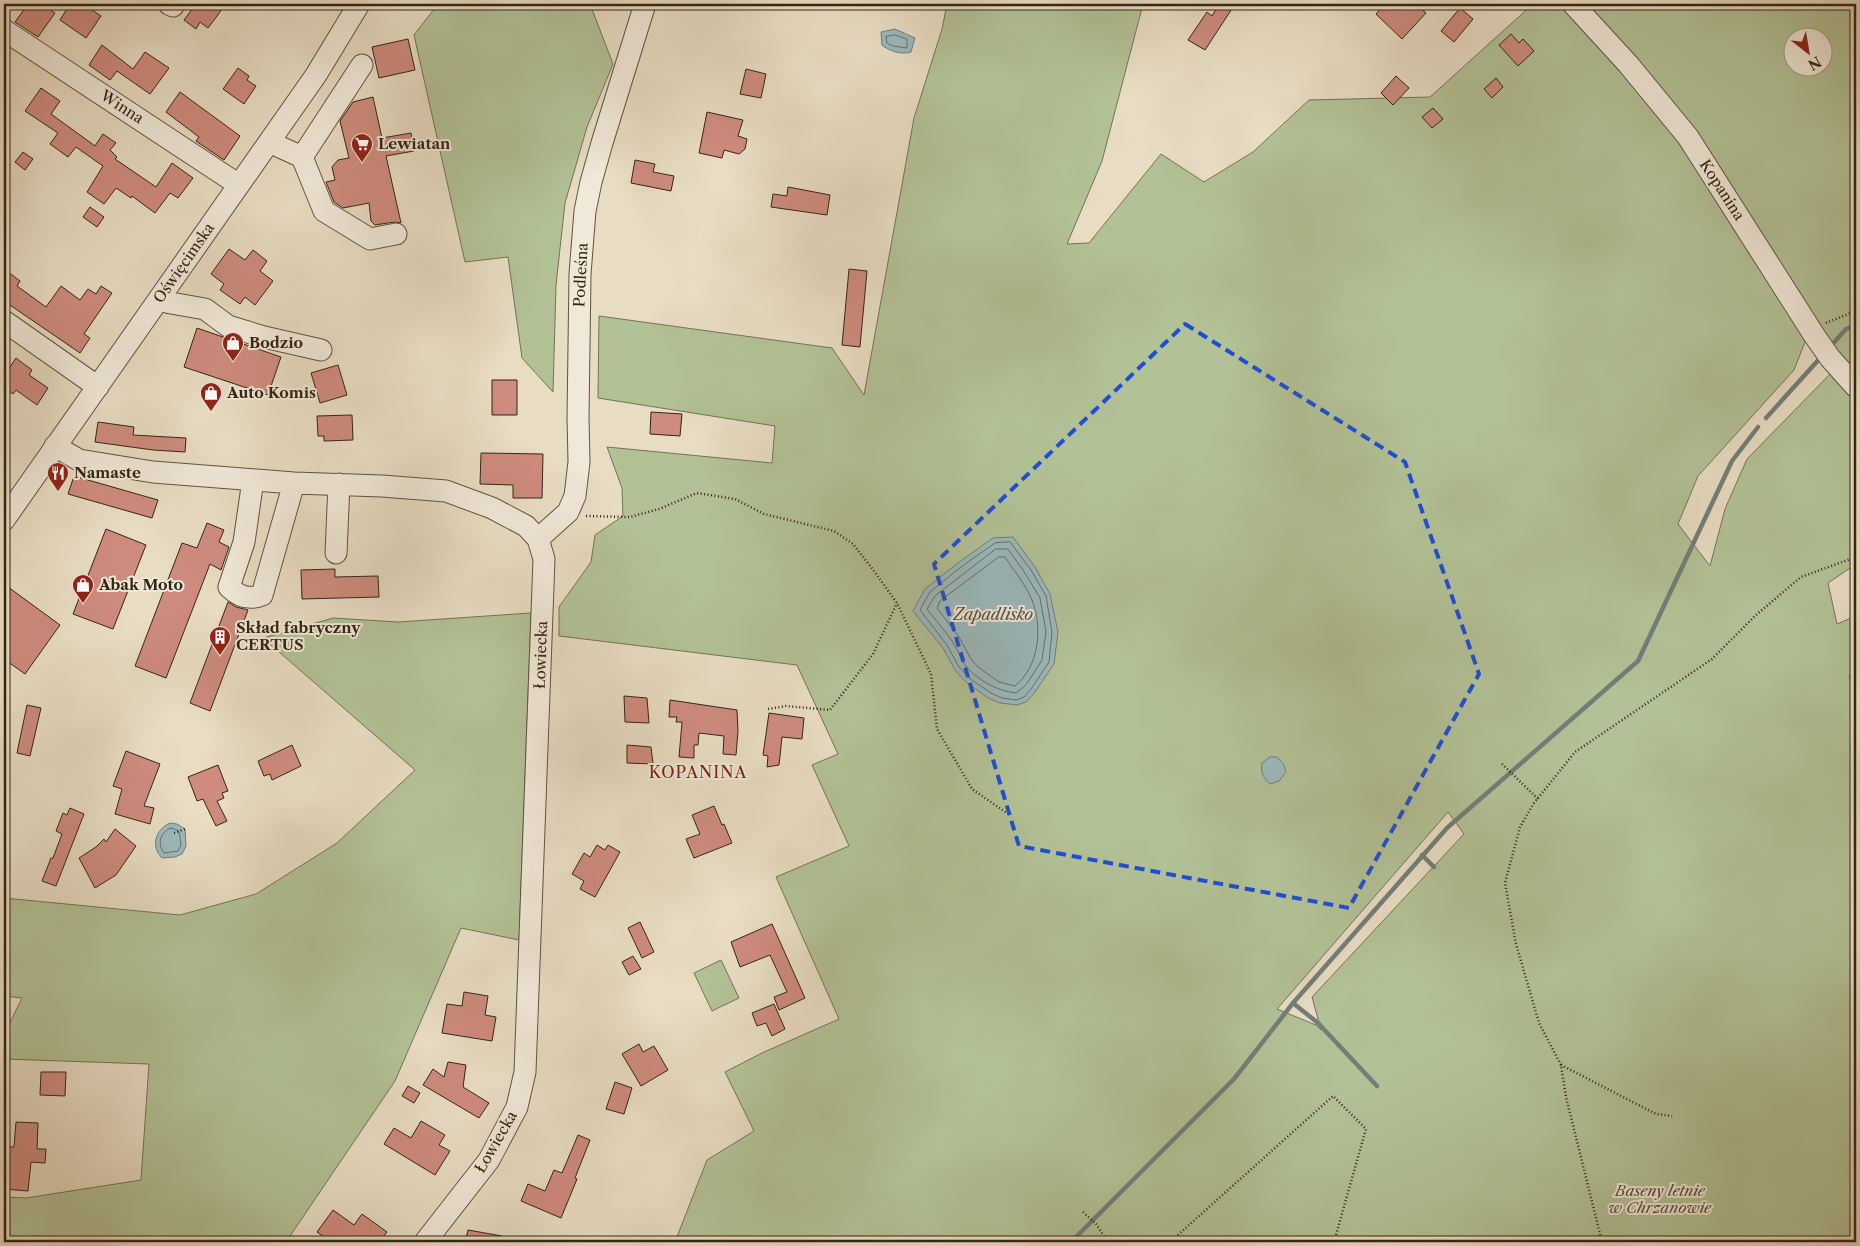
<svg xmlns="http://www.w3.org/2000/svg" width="1860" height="1246" viewBox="0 0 1860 1246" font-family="'Libre Caslon Text',serif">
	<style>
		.green { fill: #b2c196; stroke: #737354; fill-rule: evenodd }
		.water { fill: #9bb9bd; stroke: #727e79 }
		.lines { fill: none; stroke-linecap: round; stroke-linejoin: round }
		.shore { stroke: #686f68; stroke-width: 1 }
		.stream { stroke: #727e79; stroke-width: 4.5 }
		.building { fill: #ce8b7e; stroke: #342513 }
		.minor-casing { stroke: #61533f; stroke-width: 23 }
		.path { stroke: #342513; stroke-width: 2.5; stroke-dasharray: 1 2.5; stroke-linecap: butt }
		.minor { stroke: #f0e8d8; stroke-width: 21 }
		.marked { fill: none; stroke: #1d4ed8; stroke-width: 4; stroke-dasharray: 10 6; stroke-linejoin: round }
		.labels { text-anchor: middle; stroke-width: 4; stroke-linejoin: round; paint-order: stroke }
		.street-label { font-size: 15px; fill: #342513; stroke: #f0e8d8 }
		.poi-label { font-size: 15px; font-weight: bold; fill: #342513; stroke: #f0e8d8; text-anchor: start }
		.park-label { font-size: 15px; font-style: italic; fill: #544c34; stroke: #f0e8d8 }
		.water-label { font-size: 16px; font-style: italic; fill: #535146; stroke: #f0e8d8 }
		.neighbourhood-label { font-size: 16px; letter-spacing: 1px; fill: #7a1f14; stroke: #f0e8d8 }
	</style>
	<rect width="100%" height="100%" fill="#e8dcc3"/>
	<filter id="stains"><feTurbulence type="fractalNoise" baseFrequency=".004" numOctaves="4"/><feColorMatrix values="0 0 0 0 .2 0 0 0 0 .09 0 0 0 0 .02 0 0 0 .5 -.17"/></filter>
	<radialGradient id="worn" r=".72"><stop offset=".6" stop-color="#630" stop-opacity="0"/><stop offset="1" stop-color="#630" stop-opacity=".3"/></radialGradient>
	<path class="green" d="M438,4H590L613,64L587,127L565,203L556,285L553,392L522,358L508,257L465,262L414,35Z
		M947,4H1143L1102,161L1067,244L1089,243L1161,154L1204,182L1253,152L1309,100L1430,97L1533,4H1856V379L1807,337L1794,370L1698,476L1678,524L1710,566L1725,509L1747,459L1832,372L1856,399V564L1828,583L1837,624L1856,616V674L1849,676L1856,697V1242H1615L1613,1237L1597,1242H675L707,1160L754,1131L725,1072L762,1053L839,1019L776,877L849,846L812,765L838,754L797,665L559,636V607L591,562L595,535L623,516L622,488L607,447L772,463L775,426L598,398L599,316L832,348L864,395L914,118L942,29ZM1792,38H1822V68H1792ZM1448,812L1464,834L1312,997L1321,1030L1316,1025L1277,1009Z
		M531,613L519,940L461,928L395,1081L286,1242H4V1197L26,1198L141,1180L149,1064L4,1059V1035L22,998L4,996V898L180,915L256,894L337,843L415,770L263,638L333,618L398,622Z
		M721,960L739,998L712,1011L694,973Z"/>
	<path class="water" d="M895,29L915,38L911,52C902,55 889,51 882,45L881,32Z
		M1013,537L1035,567L1050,594L1058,632L1054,664L1035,692L1026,702L1017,705L1000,703L988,698L966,682L955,670L943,648L913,611L925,589L958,563L993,538Z
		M1270,757H1277L1284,765L1286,772L1279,781L1270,784C1264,778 1260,773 1262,763Z
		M170,823L177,824L185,829L186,846L182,854L175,857L162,858C150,846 156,829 170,823Z"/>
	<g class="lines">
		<path class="shore" d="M895,35L907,39V48L893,46L887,43L886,37Z
			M1010,542L1031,570L1046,596L1052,632L1049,662L1031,689L1024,697L1016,700L1002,698L991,693L969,678L959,667L947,645L920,610L930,592L961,567L995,543Z
			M996,549H1008L1025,573L1040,598L1046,632L1042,660L1026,685L1016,693C997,691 977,680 965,665C960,657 957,648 952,641C945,630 935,620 927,609L935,596Z
			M999,557H1005C1014,571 1026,585 1032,600C1043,627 1039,667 1015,686L999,682L978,667L971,659L959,637L937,608L940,601Z
			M171,828L179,831L181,845L178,851L164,853C157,844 160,832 171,828Z"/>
		<path class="stream" d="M1830,347L1846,329L1856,325
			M1766,418L1822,356
			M1422,855L1434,867
			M1293,1003L1318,1023L1377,1086
			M1071,1242L1234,1079L1293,1003L1447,828L1638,661L1732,461L1758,427"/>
	</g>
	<path class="building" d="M28,4H42L55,13L38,37L15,22Z
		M70,4H83L101,16L86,38L60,20Z
		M196,4H226L208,28L200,22L196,29L184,20Z
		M1219,4H1235L1205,50L1188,40L1207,12L1212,16Z
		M1385,4H1416L1426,13L1402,39L1376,14Z
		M1460,8L1473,19L1454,42L1441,31Z
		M1511,34L1519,43L1523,39L1534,51L1518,66L1499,45Z
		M408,39L415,70L379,78L372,47Z
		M102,45L133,69L145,52L169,68L150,94L117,71L110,80L89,65Z
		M238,68L249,76L247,80L256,86L244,104L223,89Z
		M746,69L766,74L761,98L740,94Z
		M1396,76L1409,88L1393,105L1381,93Z
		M1496,78L1503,87L1492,98L1484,89Z
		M41,88L60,101L51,114L95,146L103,134L116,143L110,150L117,157L115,159L156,187L172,163L193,178L178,198L170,193L155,213L132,196L131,198L116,188L104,204L87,192L103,166L76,147L68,157L50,144L58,133L25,111Z
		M180,92L240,136L224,160L196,141L199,137L166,112Z
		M373,97L382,138L411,133L414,151L386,156L401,223L394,222L375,225L371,221L369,203L343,208L334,202L326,182L335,180L332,167L338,160L349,158L340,121L353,102Z
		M1433,108L1443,119L1432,128L1422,117Z
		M707,112L743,120L738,136L747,139L745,149L739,154L724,150L722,158L699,153Z
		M23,152L33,159L25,170L15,162Z
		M635,160L655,164L653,172L674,176L671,191L631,183Z
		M788,187L830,195L827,215L771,207L773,194L787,196Z
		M90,207L104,217L97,227L83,217Z
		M229,249L245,260L253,250L267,261L260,271L273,281L255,305L245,297L240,304L220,290L224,284L211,274Z
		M4,269L20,281L17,286L46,307L61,286L80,300L88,289L96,294L101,286L112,293L84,334L90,338L80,353L4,301Z
		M849,269L867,271L860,347L842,345Z
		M197,328L281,357L268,395L184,367Z
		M16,358L32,370L29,375L48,388L37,405L16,390L13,394L4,387V376Z
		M338,365L347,395L320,403L311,373Z
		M492,380H517V415H492Z
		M651,412L682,414L680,436L650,434Z
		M352,415L353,440L324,441V436H318L317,416Z
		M98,422L134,427L133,435L186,438L185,452L153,450L95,442Z
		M481,453L543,454L542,498H513V485L480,484Z
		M74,476L158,500L152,518L68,494Z
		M207,523L224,530L219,542L229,547L221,570L210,564L166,678L135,666L182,543L197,548Z
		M106,529L146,545L113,629L73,614Z
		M335,569V577L378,576L379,597L302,599L301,570Z
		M4,584L60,625L25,674L4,659Z
		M228,602L236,607L248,610L210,711L190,703Z
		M624,696L647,698L649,723L625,722Z
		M670,700L737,710L738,731L736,755L723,754L724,736L699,733L698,745H694V758L679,757L682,722H676L677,717H669Z
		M27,705L41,708L30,756L17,753Z
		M769,713L804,718L802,739L782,737L779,765L767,767L768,756L763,755Z
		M292,745L301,766L272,780L270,774L264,776L258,761Z
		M627,745L651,747L653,764L627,763Z
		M126,751L160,764L144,806L154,808L150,824L115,814L122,789L113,786Z
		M218,765L228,791L222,793L224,798L217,801L227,821L216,826L203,799L197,801L188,777Z
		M714,806L722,825L724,824L732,843L694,858L686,839L700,834L692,815Z
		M70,808L84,814L56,886L42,881L51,858H53L62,834L56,831L63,813L67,815Z
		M115,829L136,846L116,875L95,888L79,858L96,847L104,839L106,842Z
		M597,845L605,850L608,845L620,852L595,897L580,889L584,881L572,874L584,853L590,857Z
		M640,922L654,952L642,958L628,928Z
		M772,924L805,998L779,1010L774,997L787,992L770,955L740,967L731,942Z
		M633,956L641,969L629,975L622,962Z
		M464,992L488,996L485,1015L496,1017L492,1041L442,1033L447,1004L462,1006Z
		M774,1004L785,1029L772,1036L766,1023L757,1026L752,1013Z
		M639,1044L643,1052L654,1046L668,1070L641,1086L622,1054Z
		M448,1062L466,1065L463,1087L489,1103L479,1118L423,1085L433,1069L444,1077Z
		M41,1072H66L65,1096L40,1095Z
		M615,1082L632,1088L624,1114L606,1109Z
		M408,1086L420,1093L414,1103L402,1096Z
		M421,1121L445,1135L439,1145L450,1151L435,1175L384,1144L394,1128L411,1138Z
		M16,1122L38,1123L37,1149H46L45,1163L31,1162L28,1191L4,1189V1147H14Z
		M578,1135L590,1140L575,1178L577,1179L561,1218L521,1201L528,1184L545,1191L554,1170L562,1173Z
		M333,1210L354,1225L362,1214L387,1232L379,1242H331L317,1232Z
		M468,1230L502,1236V1242H465Z"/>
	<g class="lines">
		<g class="minor-casing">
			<path id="minor" d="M169,4L173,6
				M1573,4L1628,64L1688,137L1814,335L1830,358L1856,387
				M4,30L239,185
				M269,142L302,157L362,65
				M302,157L324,211L370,239L396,234
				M159,300L171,303L205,309L228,326L264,337L321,350
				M4,321L98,387
				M55,446L79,460L153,472L294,483L382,486L446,491L492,508L526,526L538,539L544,559L525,1072L517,1107L489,1160L425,1242
				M253,480L244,542L229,587C239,597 249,600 262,595L294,483
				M4,520L316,75L359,4
				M538,539L568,512L575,496L579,462L578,418L580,274L585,211L591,182L602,143L645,4
				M336,553L339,484"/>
		</g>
		<path class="path" d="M1826,323L1856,311
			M586,516L630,517L659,509L697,493L735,499L764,514L834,531L853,544L871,567L897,603L931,674L937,729L972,789L1008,814
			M768,709L786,706L830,710L873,654L897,603
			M1502,764L1538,799
			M174,833L185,829
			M1561,1065L1656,1114L1672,1116
			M1083,1212L1096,1224L1105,1238L1103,1242
			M1170,1242L1333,1096L1366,1129L1334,1242
			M1602,1242L1566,1097L1561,1065L1539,1023L1516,944L1505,883L1520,827L1534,803L1575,752L1712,659L1756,615L1801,577L1856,557"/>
		<use href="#minor" class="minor"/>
	</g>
	<path class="marked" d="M1185,324L1405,462L1479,674L1349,908L1019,846L934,564Z"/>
	<defs>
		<g id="supermarket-pin" transform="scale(1.125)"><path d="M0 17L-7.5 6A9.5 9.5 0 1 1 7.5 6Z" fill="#8f2418" stroke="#f0e8d8"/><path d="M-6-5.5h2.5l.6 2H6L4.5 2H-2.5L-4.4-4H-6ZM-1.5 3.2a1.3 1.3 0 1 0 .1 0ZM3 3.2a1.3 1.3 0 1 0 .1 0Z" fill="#fff"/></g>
		<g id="shop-pin" transform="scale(1.125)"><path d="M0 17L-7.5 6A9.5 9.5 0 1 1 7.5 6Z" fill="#8f2418" stroke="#f0e8d8"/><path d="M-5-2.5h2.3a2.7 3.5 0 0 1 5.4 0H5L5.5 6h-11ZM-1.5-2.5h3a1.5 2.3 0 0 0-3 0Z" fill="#fff"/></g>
		<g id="restaurant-pin" transform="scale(1.125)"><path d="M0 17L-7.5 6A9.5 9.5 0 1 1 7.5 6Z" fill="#8f2418" stroke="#f0e8d8"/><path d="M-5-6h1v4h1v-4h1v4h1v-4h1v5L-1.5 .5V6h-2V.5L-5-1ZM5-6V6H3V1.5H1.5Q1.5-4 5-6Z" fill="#fff"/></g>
		<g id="building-pin" transform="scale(1.125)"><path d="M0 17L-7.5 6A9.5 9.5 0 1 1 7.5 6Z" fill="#8f2418" stroke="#f0e8d8"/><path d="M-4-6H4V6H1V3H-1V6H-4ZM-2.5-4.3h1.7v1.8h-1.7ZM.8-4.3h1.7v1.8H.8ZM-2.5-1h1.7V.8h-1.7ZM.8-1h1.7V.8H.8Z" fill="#fff"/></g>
	</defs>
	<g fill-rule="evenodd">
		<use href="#supermarket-pin" x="362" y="144"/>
		<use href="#shop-pin" x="233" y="343"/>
		<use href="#shop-pin" x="211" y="393"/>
		<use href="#restaurant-pin" x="58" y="473"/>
		<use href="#shop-pin" x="83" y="585"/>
		<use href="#building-pin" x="220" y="637"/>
	</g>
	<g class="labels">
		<g class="street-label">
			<text transform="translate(122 107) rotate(33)" y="5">Winna</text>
			<text transform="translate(1722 190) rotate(57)" y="5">Kopanina</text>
			<text transform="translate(184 263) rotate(-55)" y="5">Oświęcimska</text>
			<text transform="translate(581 275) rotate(-87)" y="5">Podleśna</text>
			<text transform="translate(541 655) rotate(-88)" y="5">Łowiecka</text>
			<text transform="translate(496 1142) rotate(-60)" y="5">Łowiecka</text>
		</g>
		<g class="poi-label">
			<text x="378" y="149">Lewiatan</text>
			<text x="249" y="348">Bodzio</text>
			<text x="227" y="398">Auto Komis</text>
			<text x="74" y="478">Namaste</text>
			<text x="99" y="590">Abak Moto</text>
			<text x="236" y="633">Skład fabryczny<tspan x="236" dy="17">CERTUS</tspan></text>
		</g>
		<g class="park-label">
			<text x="1660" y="1196">Baseny letnie<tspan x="1660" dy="17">w Chrzanowie</tspan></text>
		</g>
		<g class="water-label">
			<text x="993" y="620">Zapadlisko</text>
		</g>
		<g class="neighbourhood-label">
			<text x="698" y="778">KOPANINA</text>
		</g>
	</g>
	<rect width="1860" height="1246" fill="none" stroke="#e8dcc3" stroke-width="20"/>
	<rect x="5" y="5" width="1850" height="1236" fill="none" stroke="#342513" stroke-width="2.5"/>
	<rect x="10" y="10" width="1840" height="1226" fill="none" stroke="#342513"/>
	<g transform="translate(1808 52) rotate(149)"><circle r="24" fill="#f0e8d8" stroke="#a59a89"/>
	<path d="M0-4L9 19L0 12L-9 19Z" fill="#8f2418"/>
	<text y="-8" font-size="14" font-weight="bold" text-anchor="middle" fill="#342513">N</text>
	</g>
	<rect width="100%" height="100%" filter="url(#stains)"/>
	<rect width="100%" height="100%" fill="url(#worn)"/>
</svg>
